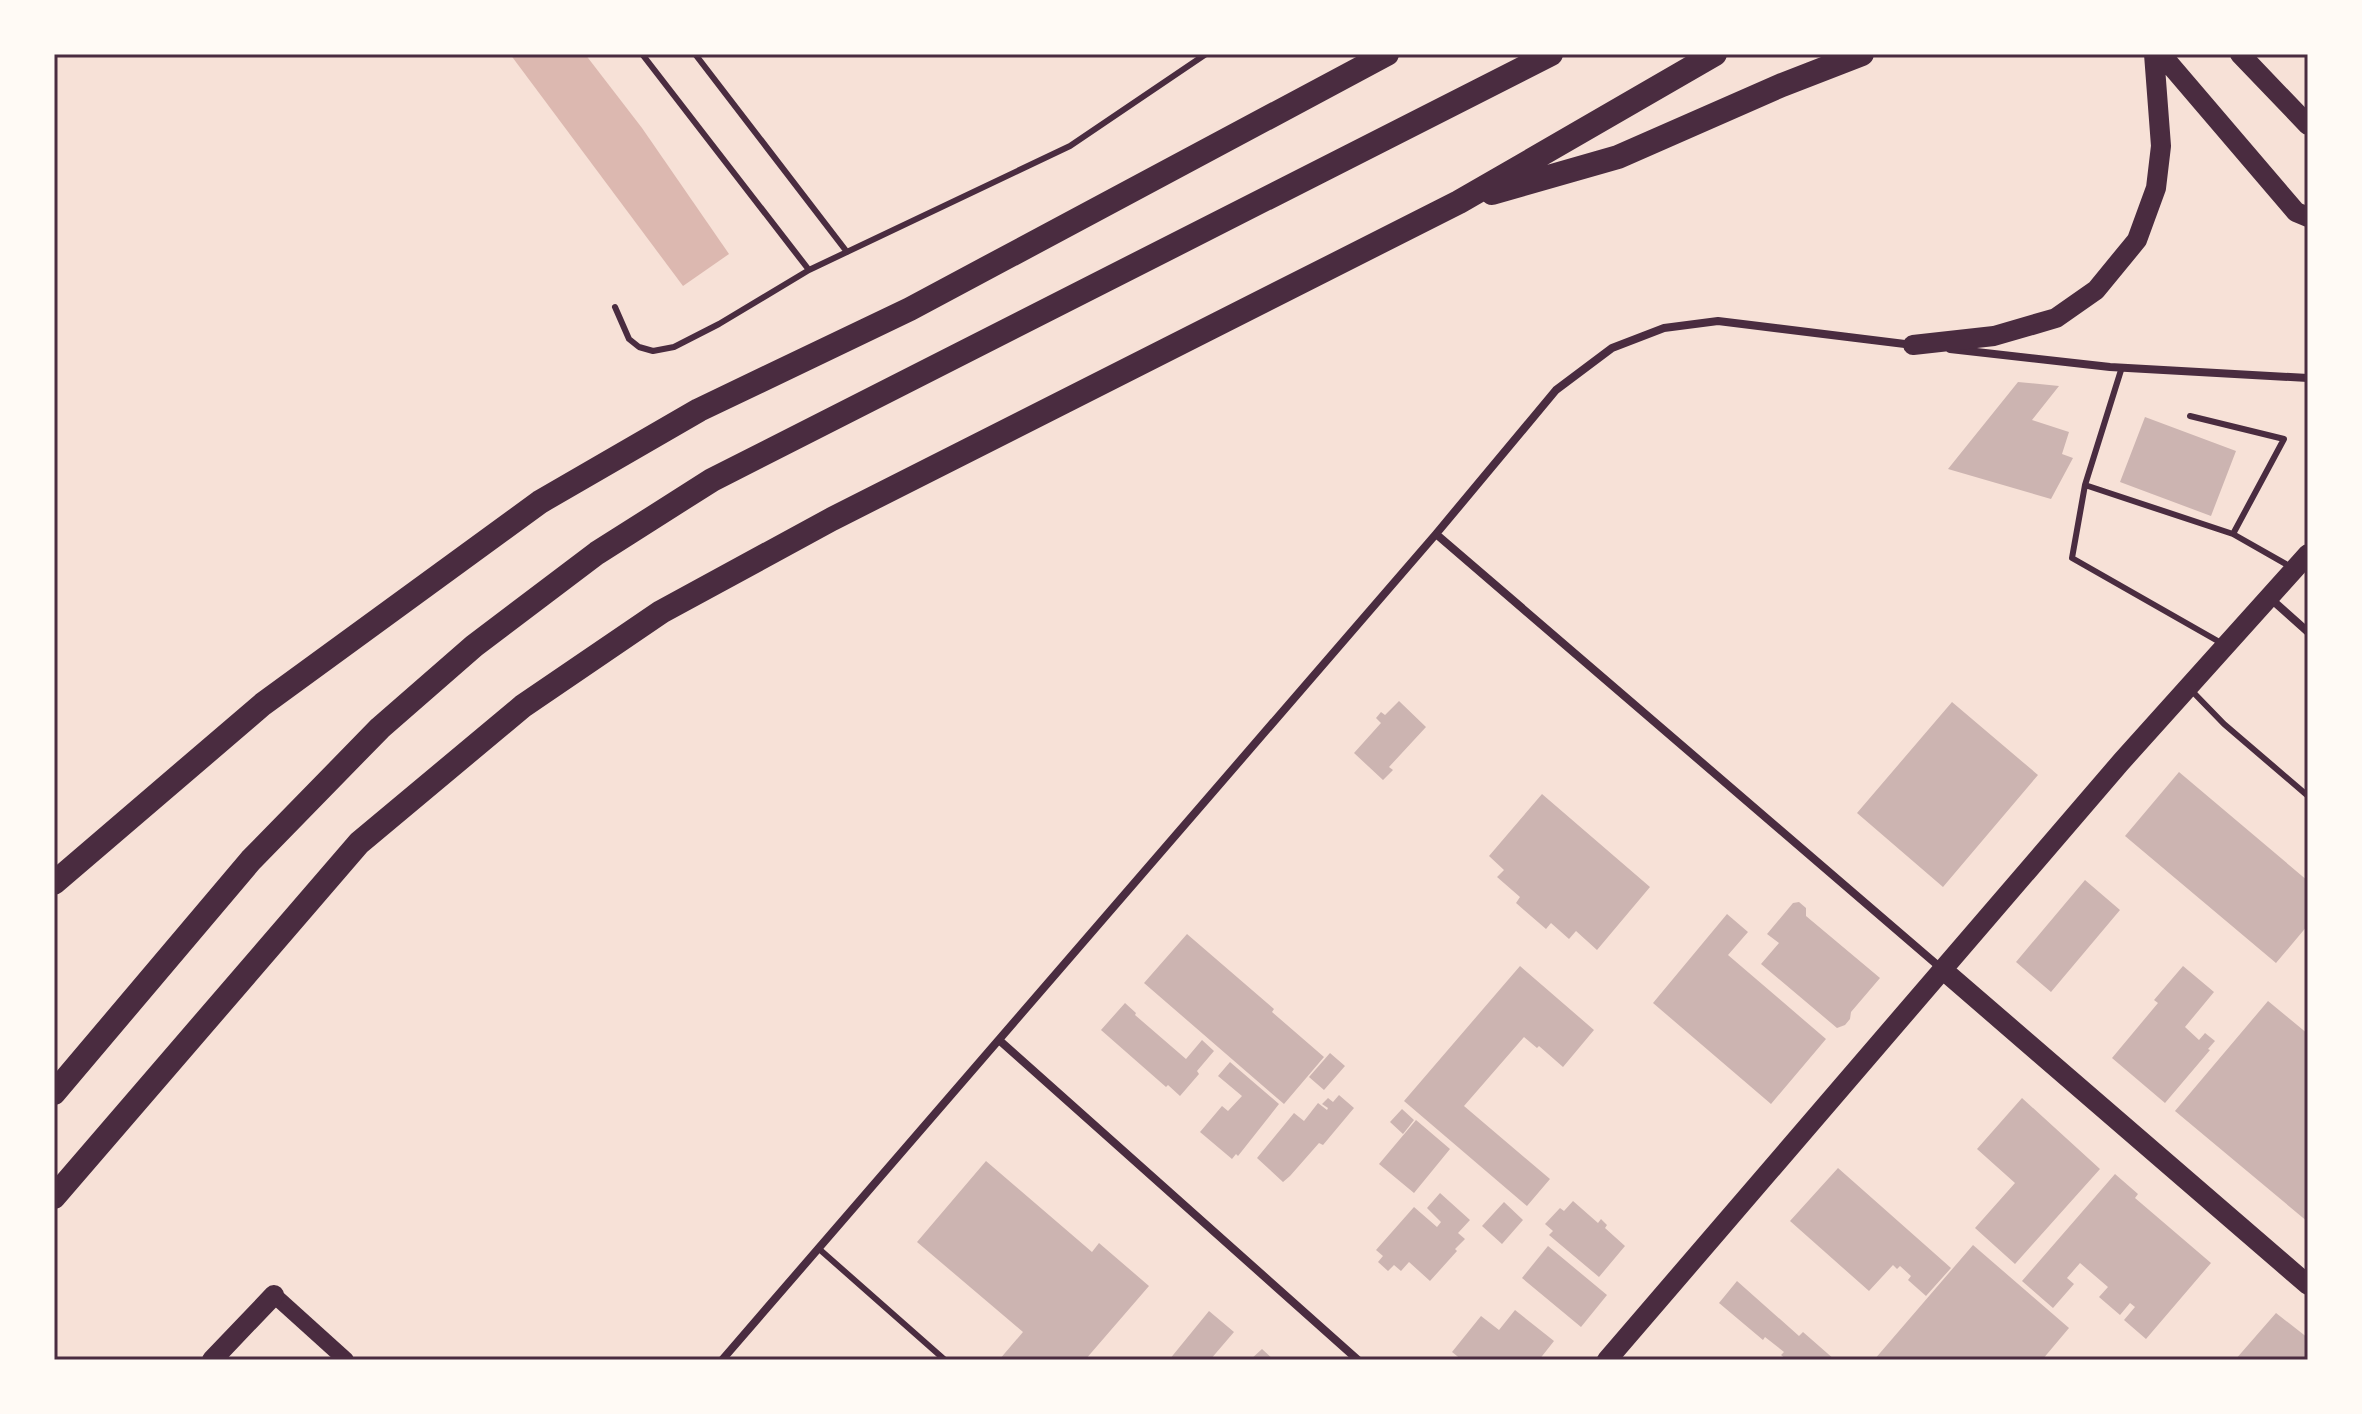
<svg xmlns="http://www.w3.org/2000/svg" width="2362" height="1414" viewBox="0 0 2362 1414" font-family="'PT Sans',sans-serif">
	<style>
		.water { fill: #dcb8b0 }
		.building { fill: #ccb4b1 }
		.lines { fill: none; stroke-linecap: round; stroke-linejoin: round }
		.service { stroke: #4a2c40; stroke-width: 6 }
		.minor { stroke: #4a2c40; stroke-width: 8 }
		.secondary { stroke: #4a2c40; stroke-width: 16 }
		.primary { stroke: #4a2c40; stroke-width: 20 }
		.motorway { stroke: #4a2c40; stroke-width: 24 }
		.neatline { fill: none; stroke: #4a2c40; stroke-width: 3 }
	</style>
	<rect width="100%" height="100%" fill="#f7e1d7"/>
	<path class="water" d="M510,54H585L642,128L729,254L683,286Z"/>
	<path class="building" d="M2018,382L2059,386L2032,420L2069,432L2062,454L2073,458L2051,499L1948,469Z
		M2145,417L2236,451L2211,516L2120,482Z
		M1399,701L1426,727L1389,767L1393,770L1383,780L1354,753L1381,723L1376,718L1381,712L1385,715Z
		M1952,702L2038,775L1943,887L1857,813Z
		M2179,772L2308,881V925L2276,963L2125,836Z
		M1542,794L1650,887L1597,950L1576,931L1569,939L1551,923L1546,929L1516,903L1520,897L1497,877L1504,870L1489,856Z
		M2085,880L2120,910L2051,992L2016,962Z
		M1799,902L1806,908V916L1880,978L1851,1012L1850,1019L1845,1025L1837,1028L1761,964L1779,943L1767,934L1793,903Z
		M1727,914L1748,932L1728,955L1826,1039L1771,1104L1653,1003Z
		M1187,934L1274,1009L1272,1012L1324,1057L1284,1104L1144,983Z
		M1520,966L1594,1030L1563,1067L1539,1046L1537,1048L1524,1037L1464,1106L1550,1179L1527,1206L1404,1101Z
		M2183,966L2214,992L2185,1027L2199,1040L2205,1033L2215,1041L2208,1049L2210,1050L2165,1103L2112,1058L2158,1003L2154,1000Z
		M2268,1001L2308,1034V1222L2175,1111Z
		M1125,1003L1136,1013L1135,1015L1186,1059L1202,1040L1214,1051L1197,1071L1199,1074L1180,1096L1168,1085L1166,1087L1101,1030Z
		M1330,1053L1345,1066L1324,1090L1309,1077Z
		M1230,1062L1279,1104L1238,1156L1236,1154L1232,1159L1200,1132L1222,1106L1228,1111L1242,1096L1218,1076Z
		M1339,1095L1354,1108L1323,1145L1319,1143L1290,1176L1283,1182L1257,1158L1294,1113L1304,1121L1318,1103L1327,1110L1328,1108L1322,1104L1328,1098L1333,1102Z
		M2022,1098L2100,1169L2015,1264L1975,1228L2015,1183L1977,1149Z
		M1402,1109L1414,1120L1403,1134L1390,1122Z
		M1416,1120L1450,1149L1414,1193L1379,1164Z
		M986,1161L1092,1252L1099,1243L1149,1286L1085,1360H999L1023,1332L917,1242Z
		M1838,1168L1951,1268L1926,1296L1908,1280L1911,1276L1900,1266L1897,1269L1893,1265L1869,1291L1790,1221Z
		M2115,1174L2138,1194L2135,1198L2211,1263L2146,1339L2124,1320L2135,1307L2130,1303L2120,1315L2099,1297L2108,1287L2080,1263L2067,1278L2074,1284L2053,1308L2022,1281Z
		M1440,1193L1470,1220L1458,1233L1465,1239L1455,1249L1457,1251L1430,1281L1409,1262L1401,1271L1394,1265L1388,1271L1378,1262L1383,1256L1376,1250L1414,1207L1437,1227L1441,1222L1427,1208Z
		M1573,1201L1598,1223L1601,1219L1607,1225L1605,1228L1625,1246L1599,1277L1549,1235L1553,1231L1545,1224L1560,1208L1564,1211Z
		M1504,1202L1523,1220L1502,1244L1482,1226Z
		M1973,1245L2069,1328L2042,1360H1874Z
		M1548,1246L1607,1295L1581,1327L1522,1278Z
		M1737,1281L1799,1336L1803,1332L1835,1360H1787L1781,1355L1784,1352L1765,1337L1763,1340L1719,1303Z
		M1515,1310L1554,1341L1539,1360H1462L1452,1352L1481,1316L1499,1330Z
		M1209,1311L1234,1332L1210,1360H1169Z
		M2276,1313L2308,1338V1360H2235Z
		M1262,1349L1274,1360H1250Z"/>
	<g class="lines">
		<path class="service" d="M642,54L809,270
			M695,54L847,252
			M615,307L629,339L639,347L653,351L674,347L719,324L809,270L1070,146L1206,54
			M2122,367L2085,485L2233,534L2291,567
			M2190,416L2284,439L2233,534
			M2085,485L2072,558L2223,644
			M2191,690L2224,724L2308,796
			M818,1248L945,1360"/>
		<path class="minor" d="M1950,349L2110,367L2308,378
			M1436,534L1942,969
			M2271,599L2308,632
			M999,1040L1358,1360
			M722,1360L1436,534L1556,390L1612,348L1664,328L1718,321L1913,345"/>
		<path class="secondary" d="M274,1295L346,1360"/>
		<path class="primary" d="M2161,54L2296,212L2308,217
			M2240,54L2308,125
			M1913,345L1994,336L2056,318L2096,290L2137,240L2156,188L2161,146L2154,54
			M1942,969L2308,1285
			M212,1360L274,1295
			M1607,1360L2121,762L2308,554"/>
		<path class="motorway" d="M1492,193L1618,157L1782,85L1862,54
			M54,883L263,704L540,502L699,410L910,309L1387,54
			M54,1093L251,860L380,728L474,646L597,553L712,480L1551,54
			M54,1197L359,843L523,706L661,612L832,519L1459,202L1715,54"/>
	</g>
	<rect width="2362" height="1414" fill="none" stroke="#fffaf5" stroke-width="112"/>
	<rect x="56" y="56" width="2250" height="1302" class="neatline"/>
</svg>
